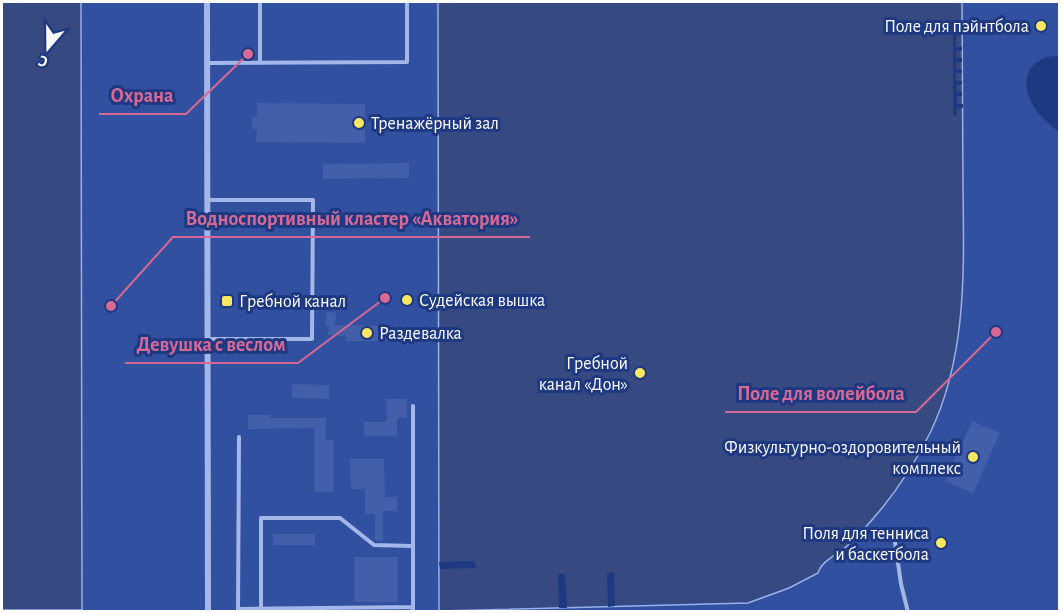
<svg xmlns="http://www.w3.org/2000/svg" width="1061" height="613" viewBox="0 0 1061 613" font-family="'Alegreya Sans',sans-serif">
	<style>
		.green { fill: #3250a0 }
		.water { fill: #364a81; stroke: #98b0eb; stroke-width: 1.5 }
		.pier { fill: #1e3982 }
		.building { fill: #435fa9 }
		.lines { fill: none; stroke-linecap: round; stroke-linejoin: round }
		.service { stroke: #a4b7e9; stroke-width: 4 }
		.minor { stroke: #a4b7e9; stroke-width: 6 }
		.poi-dot { fill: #f8e763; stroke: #1e3982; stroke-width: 2 }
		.labels { text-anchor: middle; stroke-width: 6; stroke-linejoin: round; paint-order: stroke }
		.poi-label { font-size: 18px; fill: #fff; stroke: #1e3982; text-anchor: end }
		.leader { fill: none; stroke: #d76994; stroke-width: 2 }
		.callout-dot { fill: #d76994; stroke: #1e3982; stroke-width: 2 }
		.callout-label { font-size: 20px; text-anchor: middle; font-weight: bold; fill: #d76994; stroke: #1e3982; stroke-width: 6; stroke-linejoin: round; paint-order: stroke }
	</style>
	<rect width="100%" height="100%" fill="#1e3982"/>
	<path class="green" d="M2,2H1059V56C1030,55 1018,80 1033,105C1039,116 1049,124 1059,132V611H2Z"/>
	<path class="water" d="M2,2H81L82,610H2Z
		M438,2H962C962,64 963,126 963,188C964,270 967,357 930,433C908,477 882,513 847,546C838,554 821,561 818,573L789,588L748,603L439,611Z"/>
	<path class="pier" d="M953,34H956V47H962V50L956,51V57L962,58V62H956V69L962,70V73H956V81H962V84L957,85V92H962V96H957V104H963V108H957V115H953Z
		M475,561L476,568L440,569L439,562Z
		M614,572L615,606L608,607L607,573Z
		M558,574H565L567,608H559Z"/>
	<path class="building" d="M257,103L365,104V143L256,142L257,129H253L252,123V117H257Z
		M409,163V178L323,179V164Z
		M327,312L336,313L335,325L389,326V341H346V336L328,335L329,327L325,326Z
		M292,384L329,385V399L292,398Z
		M386,399H407V417L397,418V436H364V422H387Z
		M248,415H270V418H326V440H334V492H314V428L248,429Z
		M972,421L1000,433L973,493L945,481Z
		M350,459H384L385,497H397V511H383V541L375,540V514H365V489H351Z
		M273,534H315V545H273Z
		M354,557H398V602H354Z"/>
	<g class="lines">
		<path class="service" d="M260,2V63
			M208,63L407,62V2
			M207,339H312L313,200H208
			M413,406V612
			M894,535L901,584L908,612
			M239,609L413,607
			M238,612L239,437
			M261,612V518H340L374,545L413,546"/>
		<path class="minor" d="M207,2L208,612"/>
	</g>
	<g class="poi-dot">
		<circle cx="1041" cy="26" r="6"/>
		<circle cx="359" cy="123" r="6"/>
		<circle cx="407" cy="300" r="6"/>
		<rect x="221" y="295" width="12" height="12" rx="3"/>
		<circle cx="367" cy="333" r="6"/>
		<circle cx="640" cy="373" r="6"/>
		<circle cx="973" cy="457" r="6"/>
		<circle cx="941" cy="543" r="6"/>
	</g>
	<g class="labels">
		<g class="poi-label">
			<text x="1029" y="32">Поле для пэйнтбола</text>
			<text x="371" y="129" text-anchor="start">Тренажёрный зал</text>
			<text x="419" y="306" text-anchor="start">Судейская вышка</text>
			<text x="239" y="307" text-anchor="start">Гребной канал</text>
			<text x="379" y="339" text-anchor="start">Раздевалка</text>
			<text x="628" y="369">Гребной<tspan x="628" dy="21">канал «Дон»</tspan></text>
			<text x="961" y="453">Физкультурно-оздоровительный<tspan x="961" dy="21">комплекс</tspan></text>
			<text x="929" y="539">Поля для тенниса<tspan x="929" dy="21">и баскетбола</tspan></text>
		</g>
	</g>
	<path class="leader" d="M248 54L186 114H99M111 306L173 237H530M385 298L298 363H125M996 332L916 412H725"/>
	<g class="callout-dot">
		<circle cx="248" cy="54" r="6"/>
		<circle cx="111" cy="306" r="6"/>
		<circle cx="385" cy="298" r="6"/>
		<circle cx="996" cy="332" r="6"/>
	</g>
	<g class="callout-label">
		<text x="142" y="102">Охрана</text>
		<text x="352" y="225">Водноспортивный кластер «Акватория»</text>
		<text x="211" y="351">Девушка с веслом</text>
		<text x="821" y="400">Поле для волейбола</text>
	</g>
	<rect width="1061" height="613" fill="none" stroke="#ffffff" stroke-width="6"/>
	<g transform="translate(48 48) rotate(200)" stroke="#1e3982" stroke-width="4.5" paint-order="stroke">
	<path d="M0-4.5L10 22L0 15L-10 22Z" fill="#ffffff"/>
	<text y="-9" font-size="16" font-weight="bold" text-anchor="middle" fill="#ffffff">С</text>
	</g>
</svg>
